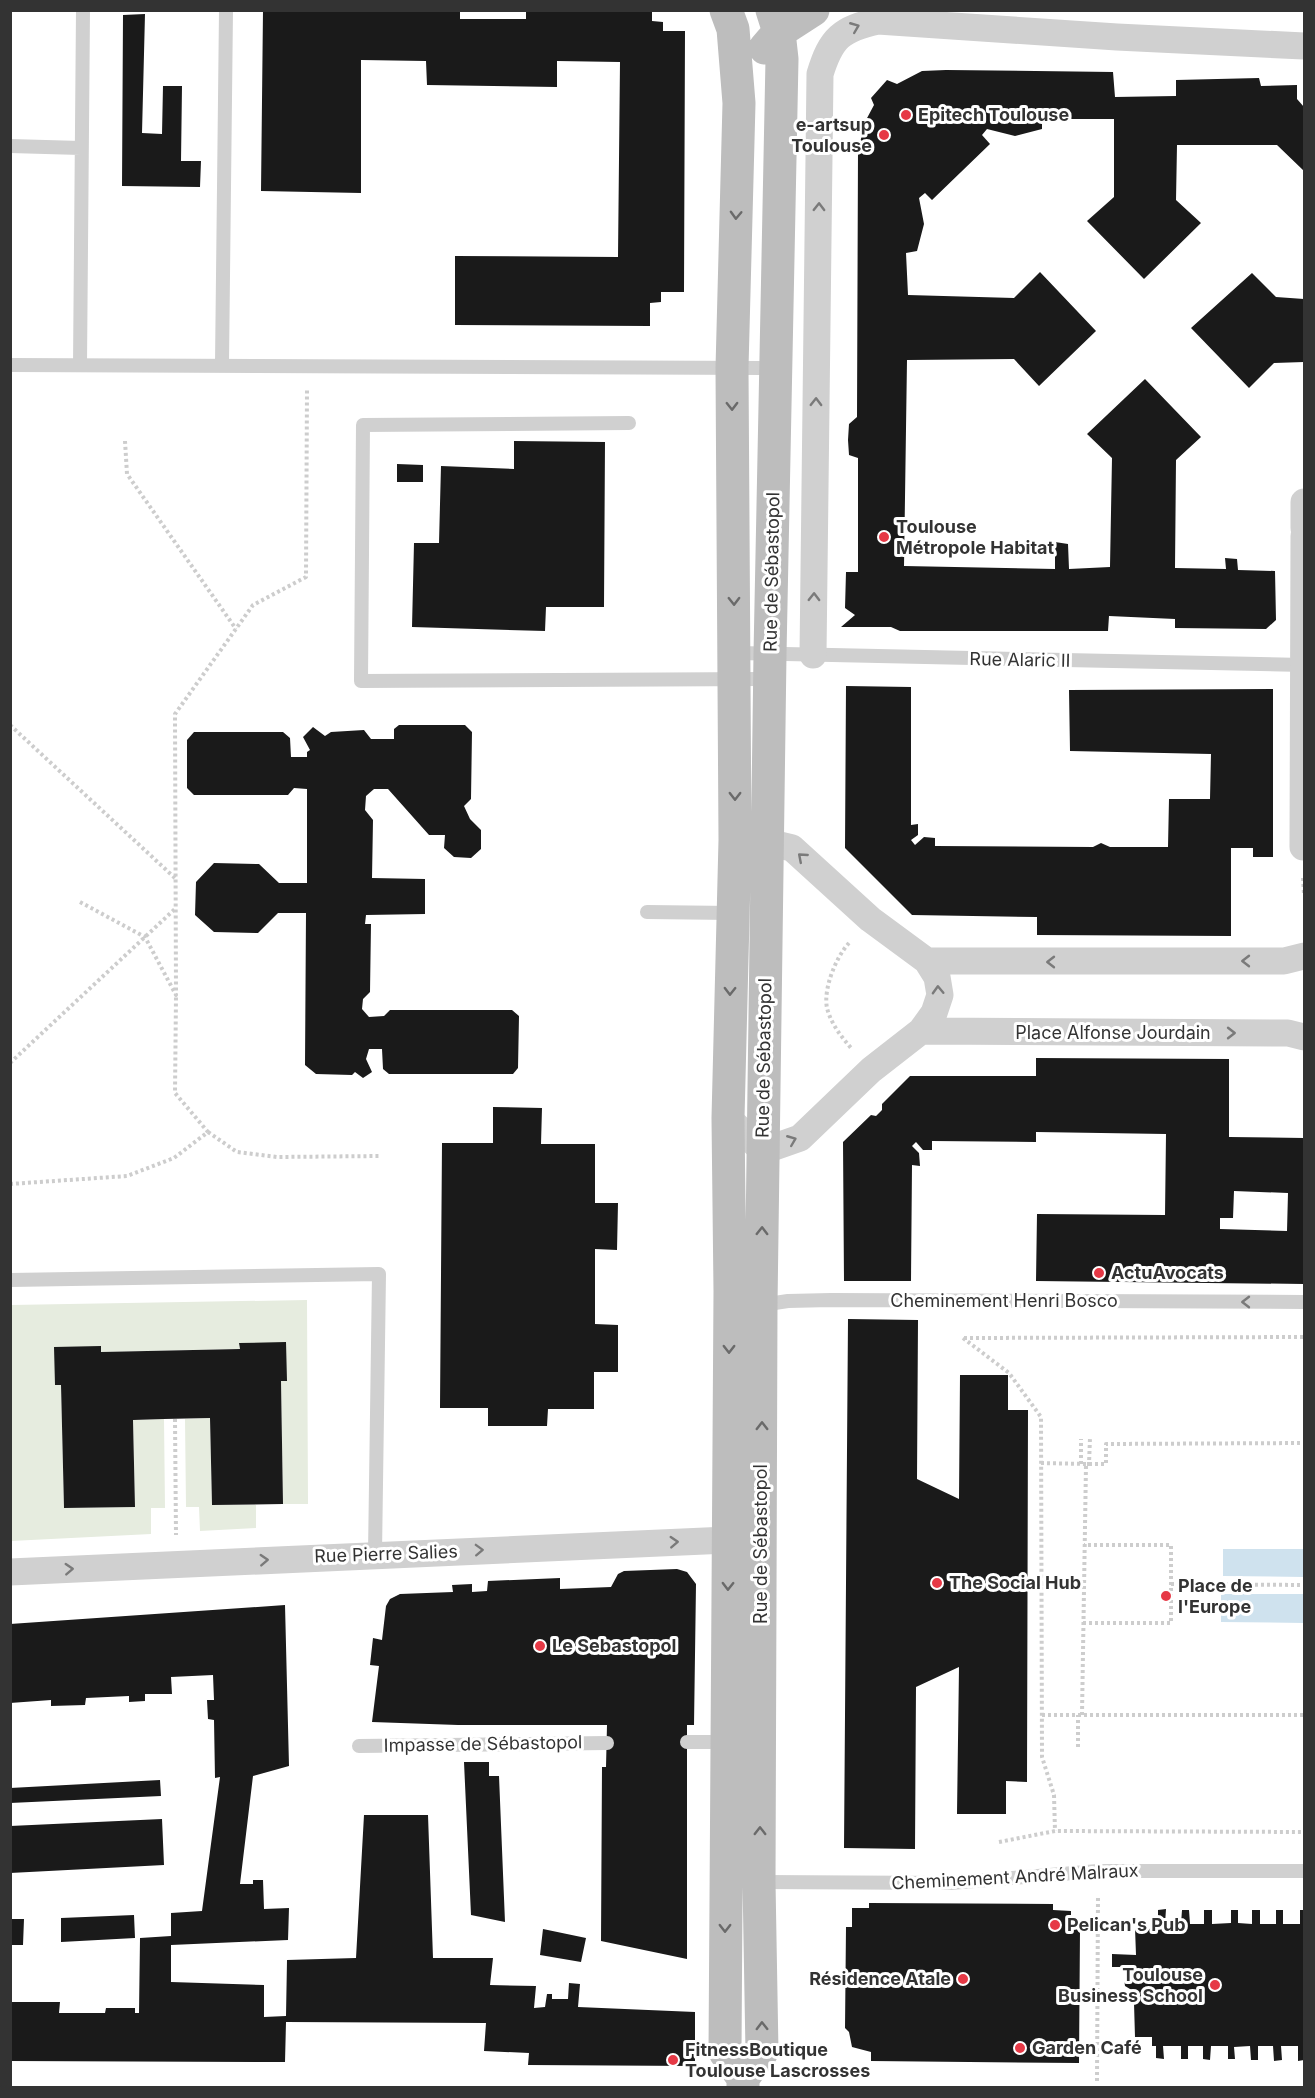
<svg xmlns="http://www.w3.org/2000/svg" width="1315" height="2098" viewBox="0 0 1315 2098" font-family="Inter,sans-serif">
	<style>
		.green { fill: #e6ecdf }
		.water { fill: #cfe2ee }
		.building { fill: #1a1a1a; fill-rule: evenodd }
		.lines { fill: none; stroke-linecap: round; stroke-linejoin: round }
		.path { stroke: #cdcdcd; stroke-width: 4; stroke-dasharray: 3 3; stroke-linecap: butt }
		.lane { stroke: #d0d0d0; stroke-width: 14 }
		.street { stroke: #d0d0d0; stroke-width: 27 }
		.secondary { stroke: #bdbdbd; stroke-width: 33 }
		.oneway { stroke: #7a7a7a }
		.oneway2 { stroke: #6a6a6a }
		.poi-dot { fill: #e63946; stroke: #fff; stroke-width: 2 }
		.labels { text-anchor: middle; stroke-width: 6; stroke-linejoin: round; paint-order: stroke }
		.poi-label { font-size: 18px; font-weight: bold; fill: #333; stroke: #fff; text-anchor: start }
		.street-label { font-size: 18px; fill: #333; stroke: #fff }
	</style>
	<rect width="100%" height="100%" fill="#fff"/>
	<path class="green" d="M307,1300L308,1504H283L281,1381L239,1344L240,1349L101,1352L55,1385H61L64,1508L135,1507L133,1420L164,1419L165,1508H151V1534L11,1541V1305Z
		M210,1418L212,1505H256V1528L200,1531L199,1507H186L185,1419Z"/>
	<path class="water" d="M1223,1549H1304V1577L1223,1576Z
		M1221,1594H1304V1623L1221,1622Z"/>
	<path class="building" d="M263,10H460V19H526V10H652V21L663,22V31H685L684,292H661V302L650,303V326L455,325V256L618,257L620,62L557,61V87L427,85L426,61L361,60V193L261,191Z
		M145,14L142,133L162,134L163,86H182L181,161H201L200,187L122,186L123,15Z
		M946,70L1113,72L1115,97L1176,96V80L1259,78L1261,86L1297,85V99L1304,107V171L1277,145H1177L1176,200L1201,223L1144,279L1087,221L1114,197V119H1042V129L1015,136L987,129L982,135L990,144L932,200L925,193L919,198L924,224L917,251L906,253L908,295L1014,298L1040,272L1096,331L1039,386L1014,359L907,360L904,566L1055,569V542L1068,544L1069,569L1110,567L1112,458L1087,434L1145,379L1201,437L1176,460L1175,568L1226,569L1225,558L1237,559L1238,570L1275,571L1276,620L1266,629L1175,628V619L1109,616L1108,631H900L891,627H841L855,615L845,608L846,572H858V458L849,455L848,440L849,424L857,417L858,150L866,120L874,105L871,98L887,80L897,84L922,71Z
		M1252,273L1276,297L1304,299V362L1274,363L1249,388L1191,328Z
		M514,441L605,442L604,607H546L545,631L412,627L414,543H439L441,466L514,469Z
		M397,464L423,465V482H397Z
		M846,686L911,687V825L918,824V835L911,840L915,845L924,837L935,838V846L1093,847L1101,843L1110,847H1168L1169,799H1210L1211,754L1070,751L1069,690L1273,689V857H1253V848H1231V936L1037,935V917L912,915L845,848Z
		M399,725H465L472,732L471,799L464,806L470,819L481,830V849L471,858L454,857L444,848L445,835H429L388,789H374L366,796L365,810L373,820L372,878L425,879V914L366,915L365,924H371L370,992L363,999L362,1009L369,1017L384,1016L390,1010H512L519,1016L518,1068L513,1074H389L383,1069L382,1049H369L366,1059L372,1072L363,1078L355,1072L352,1075L316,1074L305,1065L306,913H278L258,933L214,932L195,915L196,882L214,863L259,864L279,883H307V789L294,788L288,795H194L187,788V740L194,732H283L290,738L291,757H307V752L310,750L303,737L313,727L325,736L331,732L364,730L371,739H394V729Z
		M1036,1058L1229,1059V1137L1304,1138V1284L1036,1281L1037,1214L1165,1215L1166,1134L1036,1132V1142L932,1141V1150H923L916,1142L912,1146L919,1153L920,1166L912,1165L911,1281H844L843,1142L871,1115L876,1116L882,1110V1104L910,1076H1036ZM1234,1191L1288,1193L1287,1231L1220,1229V1218H1233Z
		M493,1107L542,1108L541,1144H595V1203H618L617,1250L595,1249V1324L618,1325V1372H594V1409H548L547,1426H488V1408H440L442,1143H493Z
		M848,1319L918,1320L917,1479L959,1499L960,1375H1008V1410H1028L1027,1782L1006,1781V1814H957L959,1667L916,1687L915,1849L844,1848Z
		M286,1342L287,1381H281L283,1504L212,1505L210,1418L164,1419L133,1420L135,1507L64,1508L61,1385H55L54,1347L101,1346V1352L240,1349L239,1343Z
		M677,1569L687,1572L696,1584L694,1725H687V1959L601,1941L602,1767H606L607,1725H458L372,1722L379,1666L370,1665L373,1638L382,1640L386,1606L390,1599L400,1594L453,1592L452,1585L472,1584V1592L487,1591L488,1581L560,1578V1589L611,1587L618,1574L624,1571Z
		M285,1605L289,1766L253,1776L240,1884H253V1880H263L264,1909L289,1908L288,1940L171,1945V1982L264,1985V2017L286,2016L287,1960L356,1958L364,1815H428L433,1958H493L490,1985L536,1986L534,2008L545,2007L547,1994H552V1999H568L569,1983L580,1984L578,2007L695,2012V2066L528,2065L529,2053L484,2051L486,2023L286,2022L285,2062L10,2061V2002H60L59,2013H105L106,2008H135V2013H139L140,1938L171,1936V1913L202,1911L220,1777L215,1778L214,1720L208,1719L207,1700H214L213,1675L171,1677L172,1694H145V1701L129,1702V1696L86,1698L85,1705L51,1706V1700L10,1703V1624Z
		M464,1762H489V1776H499L505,1922L471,1915Z
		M160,1780L161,1796L10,1803V1788Z
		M162,1819L164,1865L10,1873V1826Z
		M869,1903L1053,1904V1910L1071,1911V1929H1080L1079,2063L871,2061V2052L852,2047L849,2032L845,2028L846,1927H852V1908H869Z
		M1166,1909L1165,1924H1181L1182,1910H1189L1190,1924H1204V1910H1212V1924L1231,1923V1910H1238V1923L1252,1924V1910H1260V1924H1276V1910H1283V1924H1300V1910H1304V2060L1298,2061V2046H1281L1282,2060L1274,2061L1273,2046H1258V2060H1251L1250,2046L1234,2047L1235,2059H1228V2046H1211L1210,2060L1203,2059V2046H1188V2059H1181V2046H1163L1164,2059L1156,2058V2046H1152V2037H1135L1134,2003H1113V1996H1135V1992L1125,1986L1124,1979L1129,1973L1134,1971L1135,1967H1112V1954L1136,1955L1135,1928L1153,1929L1154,1923L1158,1924V1910Z
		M134,1915L135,1938L61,1942V1918Z
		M10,1919H24L23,1945H10Z
		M543,1929L586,1938L581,1962L540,1955Z"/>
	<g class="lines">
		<path class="path" d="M125,441L127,474L236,629
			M10,725L176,879
			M1303,878L1304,895
			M80,902L145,937L176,995L175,714L253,605L306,577L307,389
			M849,943C836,957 823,989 827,1008C831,1024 841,1036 851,1048
			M10,1063L176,908
			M208,1132L237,1152L277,1157L380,1156
			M10,1184L127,1176L174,1158L208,1132L175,1093L176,995
			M963,1338L1009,1373L1041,1417L1042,1757L1054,1795L1055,1831
			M964,1338L1304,1337
			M175,1419L176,1535
			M1041,1463L1086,1464
			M1081,1464V1439
			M1089,1464H1106V1444L1304,1443
			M1042,1584H1084
			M1171,1584L1304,1585
			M1083,1623H1171V1545H1084
			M1042,1715H1304
			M1082,1715L1086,1464H1089L1090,1438
			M1078,1747V1715
			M999,1842L1055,1831L1304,1832
			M1097,2081L1098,1896"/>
		<path class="lane" d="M10,146L81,148
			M222,364L226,10
			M10,365L776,368
			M80,365L83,10
			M629,423L363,425L361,681L770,679
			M735,653L1304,665
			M647,912L732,913
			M10,1280L379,1274L375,1554
			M761,1305L788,1301L831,1300L1304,1302
			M687,1742H726
			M359,1746L607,1743
			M757,1882L950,1883L1098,1871H1304"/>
		<path class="street" d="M1304,502V528
			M813,655L820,74C831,38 841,29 878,21L1117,37L1304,46
			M1303,847L1304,536
			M927,961H1284L1304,956
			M921,1031L1288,1033L1304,1037
			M728,1118L763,1151L800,1138L871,1070L921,1031L934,1013L940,995L937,977L927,961L870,919L792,848L767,842L749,841
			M10,1572L750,1539"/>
		<path class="secondary" d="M726,10L733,29L739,103L732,368L735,840L728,1118L730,1291L725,2052L743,2078V2088
			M765,48L779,32L813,10
			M743,2078L762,2052L759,1882L761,1305L770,654L782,59L779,32L772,10"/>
	</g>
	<defs><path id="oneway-chevron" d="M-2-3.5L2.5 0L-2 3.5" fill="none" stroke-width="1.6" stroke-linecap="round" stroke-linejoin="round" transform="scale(1.5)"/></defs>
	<g class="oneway">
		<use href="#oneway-chevron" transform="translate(855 27) rotate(-22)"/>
		<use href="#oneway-chevron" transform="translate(819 207) rotate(-89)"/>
		<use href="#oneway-chevron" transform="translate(816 402) rotate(-89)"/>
		<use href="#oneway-chevron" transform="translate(814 597) rotate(-89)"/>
		<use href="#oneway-chevron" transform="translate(802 857) rotate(-139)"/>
		<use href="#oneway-chevron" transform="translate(1246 961) rotate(180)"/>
		<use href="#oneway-chevron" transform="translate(1051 962) rotate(180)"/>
		<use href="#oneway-chevron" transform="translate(938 990) rotate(-92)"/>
		<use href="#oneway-chevron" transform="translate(1231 1033)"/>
		<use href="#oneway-chevron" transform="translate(792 1140) rotate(-22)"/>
		<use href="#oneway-chevron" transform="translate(1246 1302) rotate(-180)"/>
		<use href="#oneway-chevron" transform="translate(674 1542) rotate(-3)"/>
		<use href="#oneway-chevron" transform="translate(479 1550) rotate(-2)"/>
		<use href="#oneway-chevron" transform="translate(264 1560) rotate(-3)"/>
		<use href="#oneway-chevron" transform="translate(69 1569) rotate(-3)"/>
	</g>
	<g class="oneway2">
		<use href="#oneway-chevron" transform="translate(736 215) rotate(92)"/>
		<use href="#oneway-chevron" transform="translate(732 406) rotate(89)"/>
		<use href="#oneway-chevron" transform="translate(734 601) rotate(89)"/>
		<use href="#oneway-chevron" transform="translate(735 796) rotate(90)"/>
		<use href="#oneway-chevron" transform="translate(730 991) rotate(91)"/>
		<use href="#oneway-chevron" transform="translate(762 1231) rotate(-89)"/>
		<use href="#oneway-chevron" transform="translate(729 1349) rotate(90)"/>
		<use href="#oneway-chevron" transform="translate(762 1426) rotate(-90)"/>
		<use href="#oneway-chevron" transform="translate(728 1586) rotate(91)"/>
		<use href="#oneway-chevron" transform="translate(760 1831) rotate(-90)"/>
		<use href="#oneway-chevron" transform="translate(725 1928) rotate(90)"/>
		<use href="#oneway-chevron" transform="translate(762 2026) rotate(-91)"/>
	</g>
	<g class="poi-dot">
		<circle cx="906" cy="115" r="6"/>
		<circle cx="884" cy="135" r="6"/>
		<circle cx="884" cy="537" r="6"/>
		<circle cx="1099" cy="1273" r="6"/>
		<circle cx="937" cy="1583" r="6"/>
		<circle cx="1166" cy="1596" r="6"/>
		<circle cx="540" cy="1646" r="6"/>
		<circle cx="1055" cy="1925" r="6"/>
		<circle cx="963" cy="1979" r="6"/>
		<circle cx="1215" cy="1985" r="6"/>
		<circle cx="1020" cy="2048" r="6"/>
		<circle cx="673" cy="2060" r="6"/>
	</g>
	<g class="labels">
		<g class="poi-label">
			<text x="918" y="121">Epitech Toulouse</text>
			<text x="872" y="131" text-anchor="end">e-artsup<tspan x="872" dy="21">Toulouse</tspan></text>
			<text x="896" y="533">Toulouse<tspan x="896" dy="21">Métropole Habitat</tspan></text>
			<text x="1111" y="1279">ActuAvocats</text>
			<text x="949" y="1589">The Social Hub</text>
			<text x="1178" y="1592">Place de<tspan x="1178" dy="21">l'Europe</tspan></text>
			<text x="552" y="1652">Le Sebastopol</text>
			<text x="1067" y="1931">Pelican's Pub</text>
			<text x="1203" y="1981" text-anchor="end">Toulouse<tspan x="1203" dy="21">Business School</tspan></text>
			<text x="951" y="1985" text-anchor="end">Résidence Atale</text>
			<text x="1032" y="2054">Garden Café</text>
			<text x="685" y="2056">FitnessBoutique<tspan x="685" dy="21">Toulouse Lascrosses</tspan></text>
		</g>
		<g class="street-label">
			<text transform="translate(772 572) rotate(-89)" y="6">Rue de Sébastopol</text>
			<text transform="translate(1020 660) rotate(1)" y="6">Rue Alaric II</text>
			<text x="1113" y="1039">Place Alfonse Jourdain</text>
			<text transform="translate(764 1058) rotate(-89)" y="6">Rue de Sébastopol</text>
			<text x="1004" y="1307">Cheminement Henri Bosco</text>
			<text transform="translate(761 1544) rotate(-90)" y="6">Rue de Sébastopol</text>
			<text transform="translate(386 1554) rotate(-2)" y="6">Rue Pierre Salies</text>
			<text transform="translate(483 1744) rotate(-1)" y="6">Impasse de Sébastopol</text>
			<text transform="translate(1015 1877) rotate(-3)" y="6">Cheminement André Malraux</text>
		</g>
	</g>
	<rect width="1315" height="2098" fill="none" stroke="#333333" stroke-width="24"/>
</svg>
